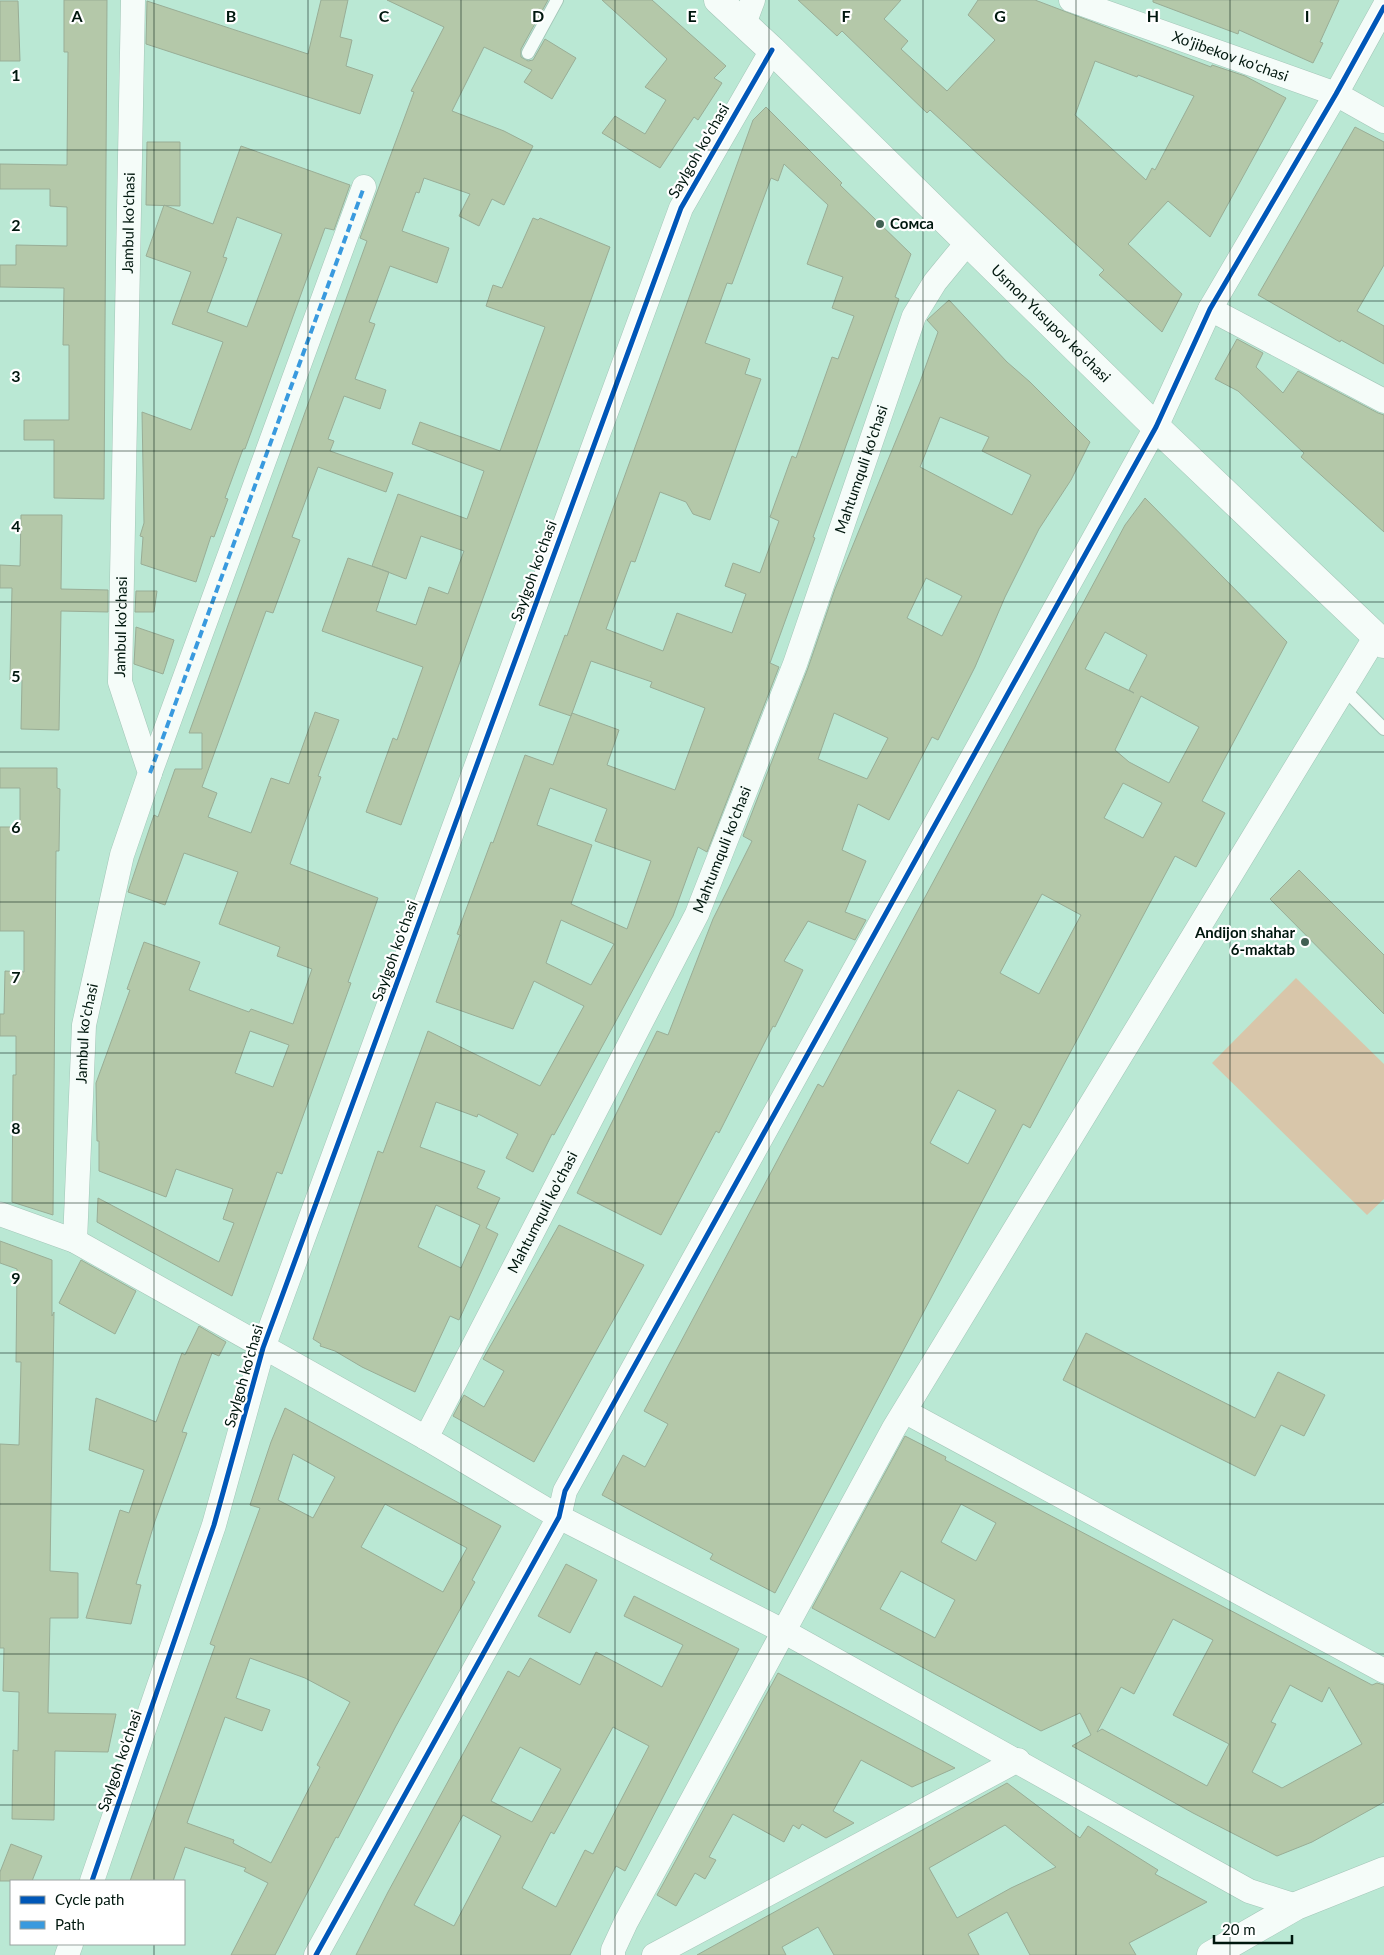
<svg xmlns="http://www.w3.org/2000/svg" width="1384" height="1955" viewBox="0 0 1384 1955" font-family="Lato,sans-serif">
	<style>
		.green { fill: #d8c6aa }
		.building { fill: #b4c8a9; stroke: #99ad96; fill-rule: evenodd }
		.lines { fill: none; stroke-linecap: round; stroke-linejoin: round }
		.service-casing { stroke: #a3c6b8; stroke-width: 14 }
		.minor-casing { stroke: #a3c6b8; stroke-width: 25 }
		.tertiary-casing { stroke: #a3c6b8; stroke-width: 29 }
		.secondary-casing { stroke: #a3c6b8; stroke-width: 29 }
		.service { stroke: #f5fcf9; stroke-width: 12 }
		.minor { stroke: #f5fcf9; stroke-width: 24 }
		.tertiary { stroke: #f5fcf9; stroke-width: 28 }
		.secondary { stroke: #f5fcf9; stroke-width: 28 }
		.quiet { stroke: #399ade; stroke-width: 4; stroke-dasharray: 8 4; stroke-linecap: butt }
		.cycleway-casing { stroke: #fff; stroke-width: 8 }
		.cycleway { stroke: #0057b8; stroke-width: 5 }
		.grid { fill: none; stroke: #00170e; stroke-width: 1; stroke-opacity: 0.55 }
		.poi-dot { fill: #416053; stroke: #fff; stroke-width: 2 }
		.labels { text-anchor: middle; stroke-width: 4.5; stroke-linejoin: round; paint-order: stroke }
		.street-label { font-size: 15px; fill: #00170e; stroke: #fff }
		.poi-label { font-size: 15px; font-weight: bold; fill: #00170e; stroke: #fff; text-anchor: start }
		.grid-label { font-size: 16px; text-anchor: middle; font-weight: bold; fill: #00170e; stroke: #fff; stroke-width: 4.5; stroke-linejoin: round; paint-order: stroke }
	</style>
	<rect width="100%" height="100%" fill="#bae8d4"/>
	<path class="green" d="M1296,978L1384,1064V1199L1367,1215L1212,1063Z"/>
	<path class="building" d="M64,0H107L104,499L54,498V440H24V420H69V345H63L64,288L0,287V265H16V245L67,246V207L50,206V189H0V164L67,165L68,52H64Z
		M321,0H348L340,37L352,40L346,66L373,75L360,114L146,44L147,1L308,54Z
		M387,0H548L521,49V57L528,61L533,60L545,39L576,58L552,99L524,82L532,70L484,47L452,111L504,131L533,146L504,205L492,199L479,226L459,216L470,194L424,178L419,193L416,192L402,231L449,248L437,283L390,266L369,322L375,324L355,379L386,390L380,409L344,396L328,439L334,441L330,451L393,473L386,492L318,467L292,537L300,540L273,613L266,611L202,787L217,793L208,817L251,833L271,778L289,784L315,712L339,720L318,776L321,777L290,864L378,898L348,982L351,983L282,1174L277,1172L232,1296L97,1222L98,1198L219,1262L234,1223L223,1219L233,1189L176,1169L166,1197L99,1171V1141H97L96,1083L130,990L127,989L144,942L200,962L189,990L249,1012L251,1009L293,1024L312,969L277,956L280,947L219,924L238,872L184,853L165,905L128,892L154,815L158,817L175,769H202V733H189L367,241L360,238L414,92L411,91L444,27ZM250,1031L289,1045L273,1087L235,1073Z
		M602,0H652L726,66L714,78L722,83L698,120L694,117L660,168L602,133L615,116L645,134L666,100L645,87L667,59Z
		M798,0H901L884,19L908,41L901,49L947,91L995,40L968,15L978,0H1035L1211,67L1212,65L1245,76L1286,98L1210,237L1168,201L1128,244L1182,294L1162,332L1099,275L1104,270L930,110L927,113L842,31L837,36ZM1095,61L1137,77L1138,75L1194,96L1155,170L1152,168L1146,180L1075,115Z
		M1153,0H1339L1320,42L1323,43L1313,63L1239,30L1238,34L1153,2Z
		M0,1H18L20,61H0Z
		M766,107L842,183L840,185L911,254L895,297L899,299L813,537L815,538L770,663L779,667L707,852L698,847L673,916L554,1135L552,1134L533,1172L506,1158L518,1134L478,1114L477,1117L436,1102L420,1147L485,1171L477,1188L500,1198L486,1228L498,1234L459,1320L450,1316L415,1392L362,1367L335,1351L320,1346L321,1344L313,1339L378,1151L383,1153L428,1031L540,1086L584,1006L534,981L513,1029L436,1002L460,935L457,934L491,842L493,843L525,755L553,765L572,713L619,730L607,765L675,790L705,708L650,687L652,682L591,661L571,716L539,705L565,635L567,636L753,120ZM784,164L828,205L807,264L843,277L832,308L854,316L838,359L832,357L796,458L792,456L770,517L779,521L760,573L733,563L725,586L746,594L732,633L677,613L663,651L606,629L631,561L635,562L660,492L686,502L693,514L710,520L761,379L745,374L750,359L705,343L727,283L732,284L771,178L778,181ZM550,788L607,809L595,841L651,861L627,929L571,904L592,845L537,825ZM561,920L614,944L591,985L546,963ZM436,1205L480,1225L461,1268L418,1247Z
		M1355,127L1384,142V265L1357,311L1384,326V364L1341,340L1340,342L1258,295Z
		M147,142H180V206L146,205Z
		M241,146L350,185L334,230L325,228L245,449H243L225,498L228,499L214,537L211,536L196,582L141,564L143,537L140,536L144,523L142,412L191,430L223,342L172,324L191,272L146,256L164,205L213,224ZM237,217L282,234L247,327L207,312L227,258L223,257Z
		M533,218L538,220L540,218L610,247L401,825L366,812L393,738L397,740L423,667L322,631L348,558L389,572L376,611L416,625L429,587L448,594L464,551L421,536L406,579L372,566L398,494L467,519L484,471L412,444L420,422L500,451L545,327L486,306L493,285L502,288Z
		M949,300L1007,362L1030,382L1090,442L1071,480L1039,529L1005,597L975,667L938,740L932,737L889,820L858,804L842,850L866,861L845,912L866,920L855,940L808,921L784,961L803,970L775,1027L773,1026L719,1133L716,1131L661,1235L577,1193L657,1031L668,1035L713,919L752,841L743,836L808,668L835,589L920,382L938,332L927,320ZM940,417L989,437L982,451L1031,475L1012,515L920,467ZM926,578L962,596L942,636L907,618ZM834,713L888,738L867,779L818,759Z
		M1237,339L1263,353L1256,367L1283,393L1298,371L1378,413L1384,415V532L1301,457L1304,453L1238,391L1215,379Z
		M1145,498L1287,642L1202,801L1225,813L1196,867L1175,856L1030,1128L1023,1124L775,1593L710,1559L713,1554L602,1495L623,1455L645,1467L668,1424L644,1411L818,1084L823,1087L1125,525ZM1105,632L1147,655L1129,690L1134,693L1085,669ZM1141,696L1199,727L1169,783L1129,762L1115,750ZM1123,783L1162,803L1143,838L1104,818ZM1042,894L1081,915L1039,994L1000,973ZM958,1090L996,1110L968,1164L930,1143Z
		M21,515H62L61,589L108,590V612L61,611L59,730L21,729L22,680H10L12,588H0V565L20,566Z
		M136,591H157L154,612H135Z
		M136,627L174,640L163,674L134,664Z
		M0,768H57V788L60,789L59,851H56L53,1215L12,1202L13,1075H16V1036H0V1014H4L5,971L24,972V931H0V827H20V788H0Z
		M1299,870L1384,955V1014L1270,899Z
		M559,1225L644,1265L534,1462L453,1416L464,1395L484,1407L504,1371L483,1359Z
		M0,1241L52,1260V1316L54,1312L50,1571L78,1573V1618H50L48,1713L116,1714L108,1752L55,1751L54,1820L12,1819L13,1750L18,1751L19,1692L3,1691L4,1648H0V1444L19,1445L21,1362H16L17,1269L0,1263Z
		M81,1260L136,1291L115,1334L59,1303Z
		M199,1326L226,1342L219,1356L212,1353L182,1432L187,1433L155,1521L136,1584L141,1585L131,1624L86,1618L120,1510L129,1513L144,1470L89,1450L96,1398L156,1422L182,1353L185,1355Z
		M1086,1333L1255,1418L1278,1372L1325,1395L1304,1436L1281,1425L1255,1476L1063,1380Z
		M285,1408L501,1526L472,1580L475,1582L396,1726L338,1838L336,1837L275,1955H231L268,1883L244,1871L246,1868L185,1847L173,1881H130L215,1646L210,1644L260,1508L250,1505L271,1442ZM293,1454L335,1477L313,1518L278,1500ZM385,1504L467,1548L443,1592L361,1547ZM250,1658L305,1678L350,1702L317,1765L320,1767L271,1863L233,1843L234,1840L187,1823L225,1717L262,1731L270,1710L236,1698Z
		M905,1436L946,1457L945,1460L1372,1685L1377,1683L1384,1685V1802L1312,1842L1277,1856L1193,1813L1072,1746L1091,1735L1080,1713L1041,1731L812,1608ZM961,1504L996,1523L976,1561L941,1542ZM901,1571L955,1600L935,1638L880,1609ZM1173,1619L1213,1640L1173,1715L1229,1744L1207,1786L1102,1729L1097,1732L1121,1687L1134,1694ZM1290,1685L1322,1702L1329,1687L1362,1744L1282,1788L1252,1772L1276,1724L1271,1722Z
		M566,1564L597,1580L570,1633L538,1616Z
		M634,1596L739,1649L625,1871L616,1866L570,1955H356L388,1892L508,1671L519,1677L530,1658L580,1685L596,1652L662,1687L683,1645L624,1616ZM613,1727L649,1746L593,1854L585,1850L556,1907L522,1888L551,1832L554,1834ZM520,1747L561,1769L532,1822L491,1801ZM463,1815L501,1836L454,1926L414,1905Z
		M778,1673L955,1768L912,1787L861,1760L833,1811L854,1823L826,1838L802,1824L799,1829L793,1825L784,1842L733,1814L709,1857L716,1860L705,1879L695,1873L676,1906L657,1895Z
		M1007,1783L1080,1838L1088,1826L1158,1870L1155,1874L1207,1902L1129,1943L1136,1955H1030L1007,1912L968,1934L979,1955H834L818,1927L782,1947L786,1955H697ZM1005,1825L1056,1867L1011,1888L957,1918L929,1868Z
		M11,1844L42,1856L32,1881H0V1872Z"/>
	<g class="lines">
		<g class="service-casing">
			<path id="service" d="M528,53L557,0
				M1344,689L1384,729"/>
		</g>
		<g class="minor-casing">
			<g id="minor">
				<path id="s1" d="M1071,0L1336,94L1384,121"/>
				<path d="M744,24L753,0"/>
				<path d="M1210,309L1384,401"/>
				<path d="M150,773L364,187"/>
				<path d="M0,1214L75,1241L426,1438L559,1517L785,1632L1249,1891L1296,1906"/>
				<path id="s2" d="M75,1241L84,1025L122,855L150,773L120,682L133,0"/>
				<path d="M906,1412L1384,1671"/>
				<path id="s3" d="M426,1438L697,914L795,664L914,316L935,282L967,243"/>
				<path d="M92,1881L214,1525L263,1348L681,208L772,50"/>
				<path d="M67,1955L71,1944"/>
				<path d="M316,1955L559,1517L565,1491L1156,427L1210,309L1336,94L1384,7"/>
				<path d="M613,1955V1950L626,1922L894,1428L1376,636"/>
				<path d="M654,1955L1018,1760"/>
			</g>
		</g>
		<g class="tertiary-casing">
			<path id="tertiary" d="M1211,1955L1296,1906L1384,1871"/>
		</g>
		<g class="secondary-casing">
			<g id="secondary">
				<path id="s4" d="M718,0L772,50L1156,427L1384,644"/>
			</g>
		</g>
		<use href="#service" class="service"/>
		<use href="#minor" class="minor"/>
		<use href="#tertiary" class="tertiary"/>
		<use href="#secondary" class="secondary"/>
		<path class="quiet" d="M150,773L364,187"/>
		<g class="cycleway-casing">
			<path id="cycleway" d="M92,1881L214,1525L263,1348L681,208L772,50
				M316,1955L559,1517L565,1491L1156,427L1210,309L1336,94L1384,7"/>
		</g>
		<use href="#cycleway" class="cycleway"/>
	</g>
	<path class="grid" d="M154,0V1881M308,0V1955M461,0V1955M615,0V1955M769,0V1955M923,0V1955M1076,0V1955M1230,0V1955M0,150H1384M0,301H1384M0,451H1384M0,602H1384M0,752H1384M0,902H1384M0,1053H1384M0,1203H1384M0,1353H1384M0,1504H1384M0,1654H1384M0,1805H1384M154,1944V1955"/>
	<g class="poi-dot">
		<circle cx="880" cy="224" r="5"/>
		<circle cx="1305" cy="942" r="5"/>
	</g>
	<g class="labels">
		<g class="street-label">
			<text dy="5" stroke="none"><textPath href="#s1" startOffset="169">Xo'jibekov ko'chasi</textPath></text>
			<text transform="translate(699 151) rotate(-60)" y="5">Saylgoh ko'chasi</text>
			<text dy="5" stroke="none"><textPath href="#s2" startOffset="1032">Jambul ko'chasi</textPath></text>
			<text dy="5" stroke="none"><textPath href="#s4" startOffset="464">Usmon Yusupov ko'chasi</textPath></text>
			<text dy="5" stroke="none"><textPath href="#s3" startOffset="1064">Mahtumquli ko'chasi</textPath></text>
			<text transform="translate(534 571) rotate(-70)" y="5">Saylgoh ko'chasi</text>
			<text dy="5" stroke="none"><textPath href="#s2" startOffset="628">Jambul ko'chasi</textPath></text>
			<text dy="5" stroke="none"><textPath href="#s3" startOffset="659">Mahtumquli ko'chasi</textPath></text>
			<text transform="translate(395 951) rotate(-70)" y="5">Saylgoh ko'chasi</text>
			<text dy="5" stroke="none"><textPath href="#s2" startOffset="208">Jambul ko'chasi</textPath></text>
			<text dy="5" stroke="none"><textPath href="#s3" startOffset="254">Mahtumquli ko'chasi</textPath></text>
			<text transform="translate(244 1376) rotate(-74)" y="5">Saylgoh ko'chasi</text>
			<text transform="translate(120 1761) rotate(-71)" y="5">Saylgoh ko'chasi</text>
		</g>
		<g class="poi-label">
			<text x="890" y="229">Сомса</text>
			<text x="1295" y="938" text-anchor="end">Andijon shahar<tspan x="1295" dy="17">6-maktab</tspan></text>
		</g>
	</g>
	<g class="grid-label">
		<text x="77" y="22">A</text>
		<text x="231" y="22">B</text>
		<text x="384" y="22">C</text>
		<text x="538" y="22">D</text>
		<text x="692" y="22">E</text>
		<text x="846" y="22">F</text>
		<text x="1000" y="22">G</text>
		<text x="1153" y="22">H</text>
		<text x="1307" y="22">I</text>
		<text x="16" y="81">1</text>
		<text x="16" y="231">2</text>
		<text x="16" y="382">3</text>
		<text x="16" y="532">4</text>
		<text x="16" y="682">5</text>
		<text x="16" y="833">6</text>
		<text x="16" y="983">7</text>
		<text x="16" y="1134">8</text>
		<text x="16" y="1284">9</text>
	</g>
	<rect x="10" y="1880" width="175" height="65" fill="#ffffff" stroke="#99a29f"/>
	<rect x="20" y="1896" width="25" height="8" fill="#0057b8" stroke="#99a29f"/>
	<text x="55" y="1905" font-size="15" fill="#00170e">Cycle path</text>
	<rect x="20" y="1921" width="25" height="8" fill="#399ade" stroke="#99a29f"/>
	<text x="55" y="1930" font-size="15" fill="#00170e">Path</text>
	<path d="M1214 1935v8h78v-8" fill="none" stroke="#00170e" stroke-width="2.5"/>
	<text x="1222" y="1935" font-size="15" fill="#00170e" stroke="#ffffff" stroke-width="4" paint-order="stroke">20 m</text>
</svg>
